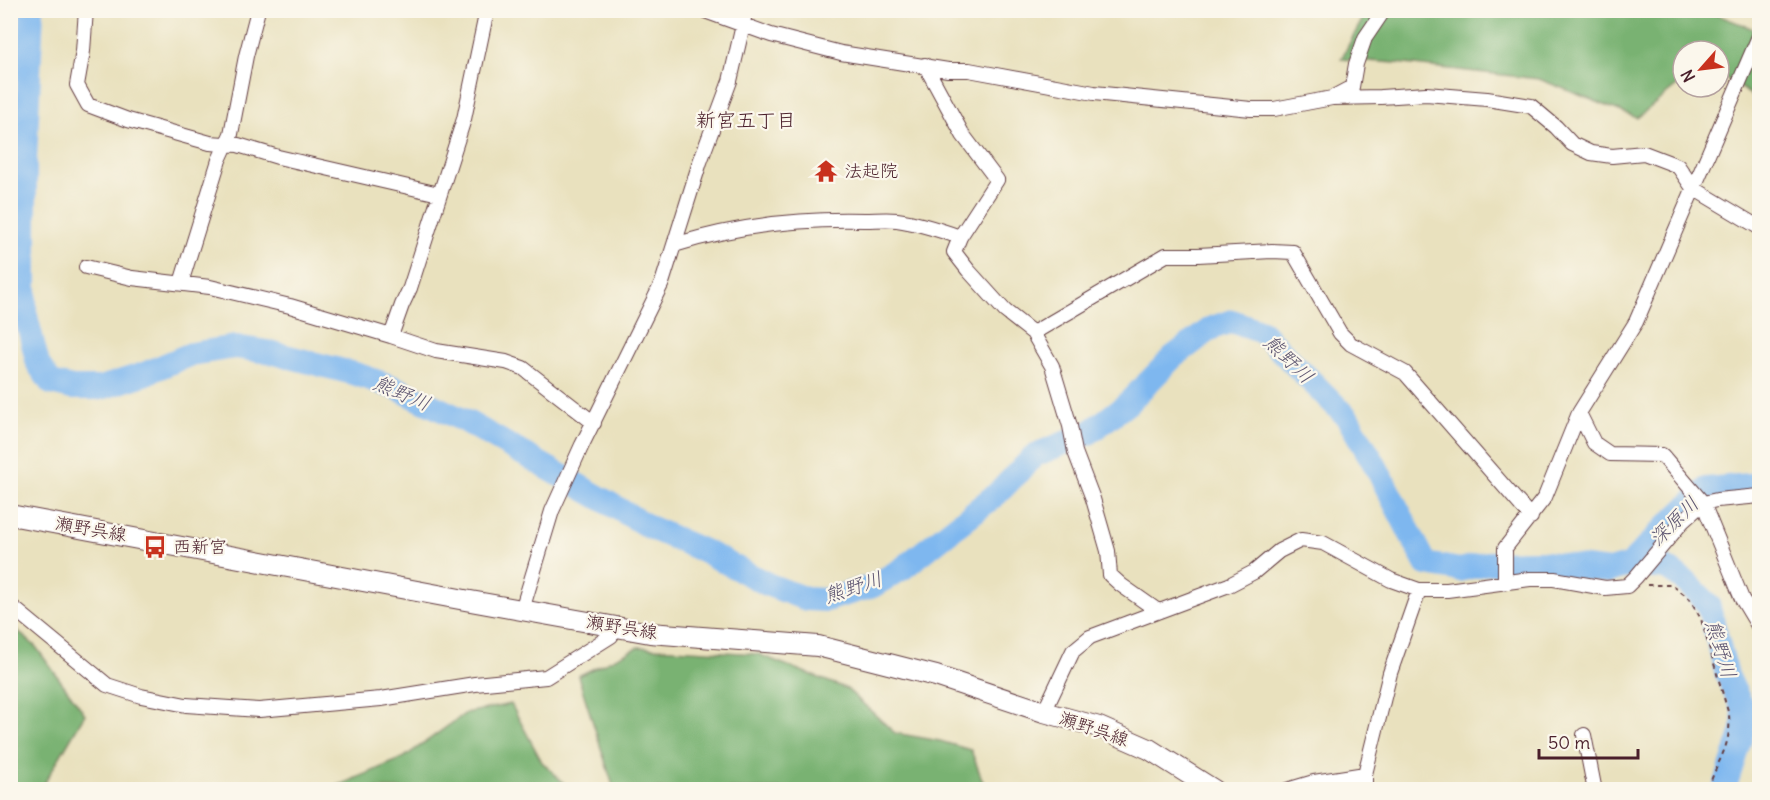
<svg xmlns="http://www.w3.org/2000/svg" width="1770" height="800" viewBox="0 0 1770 800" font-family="Delius,'Klee One',sans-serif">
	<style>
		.forest { fill: #79b272; stroke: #62684e; stroke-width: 1.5 }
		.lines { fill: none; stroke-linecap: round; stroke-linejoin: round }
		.river { stroke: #7eb7ef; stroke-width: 24 }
		.street-casing { stroke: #623c41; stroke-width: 16 }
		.secondary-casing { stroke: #623c41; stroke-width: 22 }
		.path { stroke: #623c41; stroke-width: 2; stroke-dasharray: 4.5 4.5; stroke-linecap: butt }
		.street { stroke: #fff; stroke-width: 14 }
		.secondary { stroke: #fff; stroke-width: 20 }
		.labels { text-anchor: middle; stroke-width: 4.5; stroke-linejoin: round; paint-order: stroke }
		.poi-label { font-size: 18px; fill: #4a1f2b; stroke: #fbf7ec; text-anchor: start }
		.street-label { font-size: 18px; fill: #4a1f2b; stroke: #fbf7ec }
		.neighbourhood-label { font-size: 20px; fill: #4a1f2b; stroke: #fbf7ec }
		.water-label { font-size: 20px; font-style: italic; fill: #5c5470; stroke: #fbf7ec }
	</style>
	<rect width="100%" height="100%" fill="#fbf7ec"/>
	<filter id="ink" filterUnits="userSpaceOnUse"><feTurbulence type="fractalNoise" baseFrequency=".0167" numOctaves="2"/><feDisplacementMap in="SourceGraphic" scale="12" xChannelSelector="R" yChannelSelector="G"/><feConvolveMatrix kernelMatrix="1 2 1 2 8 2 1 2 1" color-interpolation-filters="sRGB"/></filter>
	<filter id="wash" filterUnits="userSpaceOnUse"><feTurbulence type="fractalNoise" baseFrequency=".008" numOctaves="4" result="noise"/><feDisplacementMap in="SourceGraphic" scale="24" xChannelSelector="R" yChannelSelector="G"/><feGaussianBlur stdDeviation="1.35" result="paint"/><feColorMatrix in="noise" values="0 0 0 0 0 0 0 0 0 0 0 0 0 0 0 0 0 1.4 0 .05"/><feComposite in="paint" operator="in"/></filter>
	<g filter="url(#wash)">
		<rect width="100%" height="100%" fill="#e9e1be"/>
		<path class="forest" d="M1367,11H1707L1759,31V100L1719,74V51H1683V81L1637,118L1539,79L1396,63L1341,59Z
			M10,624L36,647L85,714L41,789H11Z
			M638,647L758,654L847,689L895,733L940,741L971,750L983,782L984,789H614L578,676Z
			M511,704L542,762L570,789H330L403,758L466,713Z"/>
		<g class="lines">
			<path class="river" d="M32,10L25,162V312L38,364L51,383L72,388H101L144,374L191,354L235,347L274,353L356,374L396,388L469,423L602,499L649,527L706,552L769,585L806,599L826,600L873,586L902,569L998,493L1035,455L1089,433L1127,404L1173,357L1212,328L1232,321L1262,332L1347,417L1375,465L1426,564L1460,570L1487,563L1538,562L1609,571L1630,565L1666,568L1684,580L1708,604L1727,675L1744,711L1743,730L1724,790
				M1630,565L1658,535L1706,489L1760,484"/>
		</g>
	</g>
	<g filter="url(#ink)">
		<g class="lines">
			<g class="street-casing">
				<path id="street" d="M86,10L83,51L77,85L88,105L128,120L210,143L238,145L278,157L439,194
					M702,10L771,35L841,53L948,70H969L1094,93L1251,109H1274L1332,98L1381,97L1426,94L1487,99L1531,106L1556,127L1572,144L1591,153L1612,156L1644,153L1678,166L1693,188L1760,228
					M925,65L963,135L997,180L960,237L954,252L968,270L1005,311L1033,333L1052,366L1070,426L1075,452L1093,499L1108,551L1110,575L1121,585L1158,611
					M1335,96L1352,87L1356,64L1365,38L1384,10
					M674,245C736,226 800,218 865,220C876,220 887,219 897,220C919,223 940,230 960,237
					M86,267L132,278L210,287L290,306L391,336L436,351L506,362L523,368L594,423
					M181,283L219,160L231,134L246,56L258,10
					M1033,333L1166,255H1198L1272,251L1293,252L1340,333L1351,344L1405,373L1531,517
					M391,336L402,305L410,288L464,119L487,10
					M1579,413L1594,443L1610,454L1662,455L1703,503L1742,599L1760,629
					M1505,582V548L1545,497L1579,413L1636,322L1760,34
					M10,605L107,685L141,696L186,705L259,710L381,699L475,684L546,677L611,636L616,627
					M522,610L552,511L582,445L662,283L700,162L730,81L743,25L745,10
					M1044,712L1073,651L1090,637L1229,585L1254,572L1279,551L1301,540L1323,543L1391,580L1419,590H1447L1530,579H1554L1605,588L1627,586L1636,577L1683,521L1703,503L1717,500L1760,496
					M1584,735L1594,786L1591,790
					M1287,790L1314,782L1365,774
					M1365,790V774L1390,673L1419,590"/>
			</g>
			<g class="secondary-casing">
				<path id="secondary" d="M10,515L465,600L650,633L818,646L936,676L1044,712L1099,727L1149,749L1214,790"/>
			</g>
			<path class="path" d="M1647,585H1672L1690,599L1701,619L1729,715C1732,748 1716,761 1708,790"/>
			<use href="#street" class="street"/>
			<use href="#secondary" class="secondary"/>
		</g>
	</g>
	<defs>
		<g id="temple-bare" transform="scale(1.8)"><path d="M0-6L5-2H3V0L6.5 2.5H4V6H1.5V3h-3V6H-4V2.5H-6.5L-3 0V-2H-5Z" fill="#c8321e" stroke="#fbf7ec" stroke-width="2.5" paint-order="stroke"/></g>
		<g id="bus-bare" transform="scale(1.8)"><path d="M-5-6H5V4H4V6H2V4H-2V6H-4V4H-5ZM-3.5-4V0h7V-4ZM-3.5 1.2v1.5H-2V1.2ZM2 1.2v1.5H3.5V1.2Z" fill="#c8321e" stroke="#fbf7ec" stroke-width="2.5" paint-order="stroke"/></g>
	</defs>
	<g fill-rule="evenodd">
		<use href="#temple-bare" x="826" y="171"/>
		<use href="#bus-bare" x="155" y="547"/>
	</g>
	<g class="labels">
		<g class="poi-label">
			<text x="844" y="177">法起院</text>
			<text x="173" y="553">西新宮</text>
		</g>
		<g class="street-label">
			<text transform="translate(91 529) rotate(10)" y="6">瀬野呉線</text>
			<text transform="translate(622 627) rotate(9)" y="6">瀬野呉線</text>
			<text transform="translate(1094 729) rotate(19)" y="6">瀬野呉線</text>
		</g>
		<g class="neighbourhood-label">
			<text x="746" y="127">新宮五丁目</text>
		</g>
		<g class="water-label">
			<text transform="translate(1289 359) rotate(44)" y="7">熊野川</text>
			<text transform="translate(402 393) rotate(23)" y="7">熊野川</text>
			<text transform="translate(1674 521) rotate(-45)" y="7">深原川</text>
			<text transform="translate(853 587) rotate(-18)" y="7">熊野川</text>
			<text transform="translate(1721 649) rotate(73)" y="7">熊野川</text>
		</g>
	</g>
	<rect width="1770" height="800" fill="none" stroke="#fbf7ec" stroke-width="36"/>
	<g transform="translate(1701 69) rotate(242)"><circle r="28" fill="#fbf7ec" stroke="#b4a19f" stroke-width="1.5"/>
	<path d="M0-4.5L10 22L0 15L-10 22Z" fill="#c8321e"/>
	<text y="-9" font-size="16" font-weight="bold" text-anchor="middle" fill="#4a1f2b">N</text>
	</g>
	<path d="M1539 749v9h99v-9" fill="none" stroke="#4a1f2b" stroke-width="3"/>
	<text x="1548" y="749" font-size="18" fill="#4a1f2b" stroke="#fbf7ec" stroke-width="4.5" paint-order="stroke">50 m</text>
</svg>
